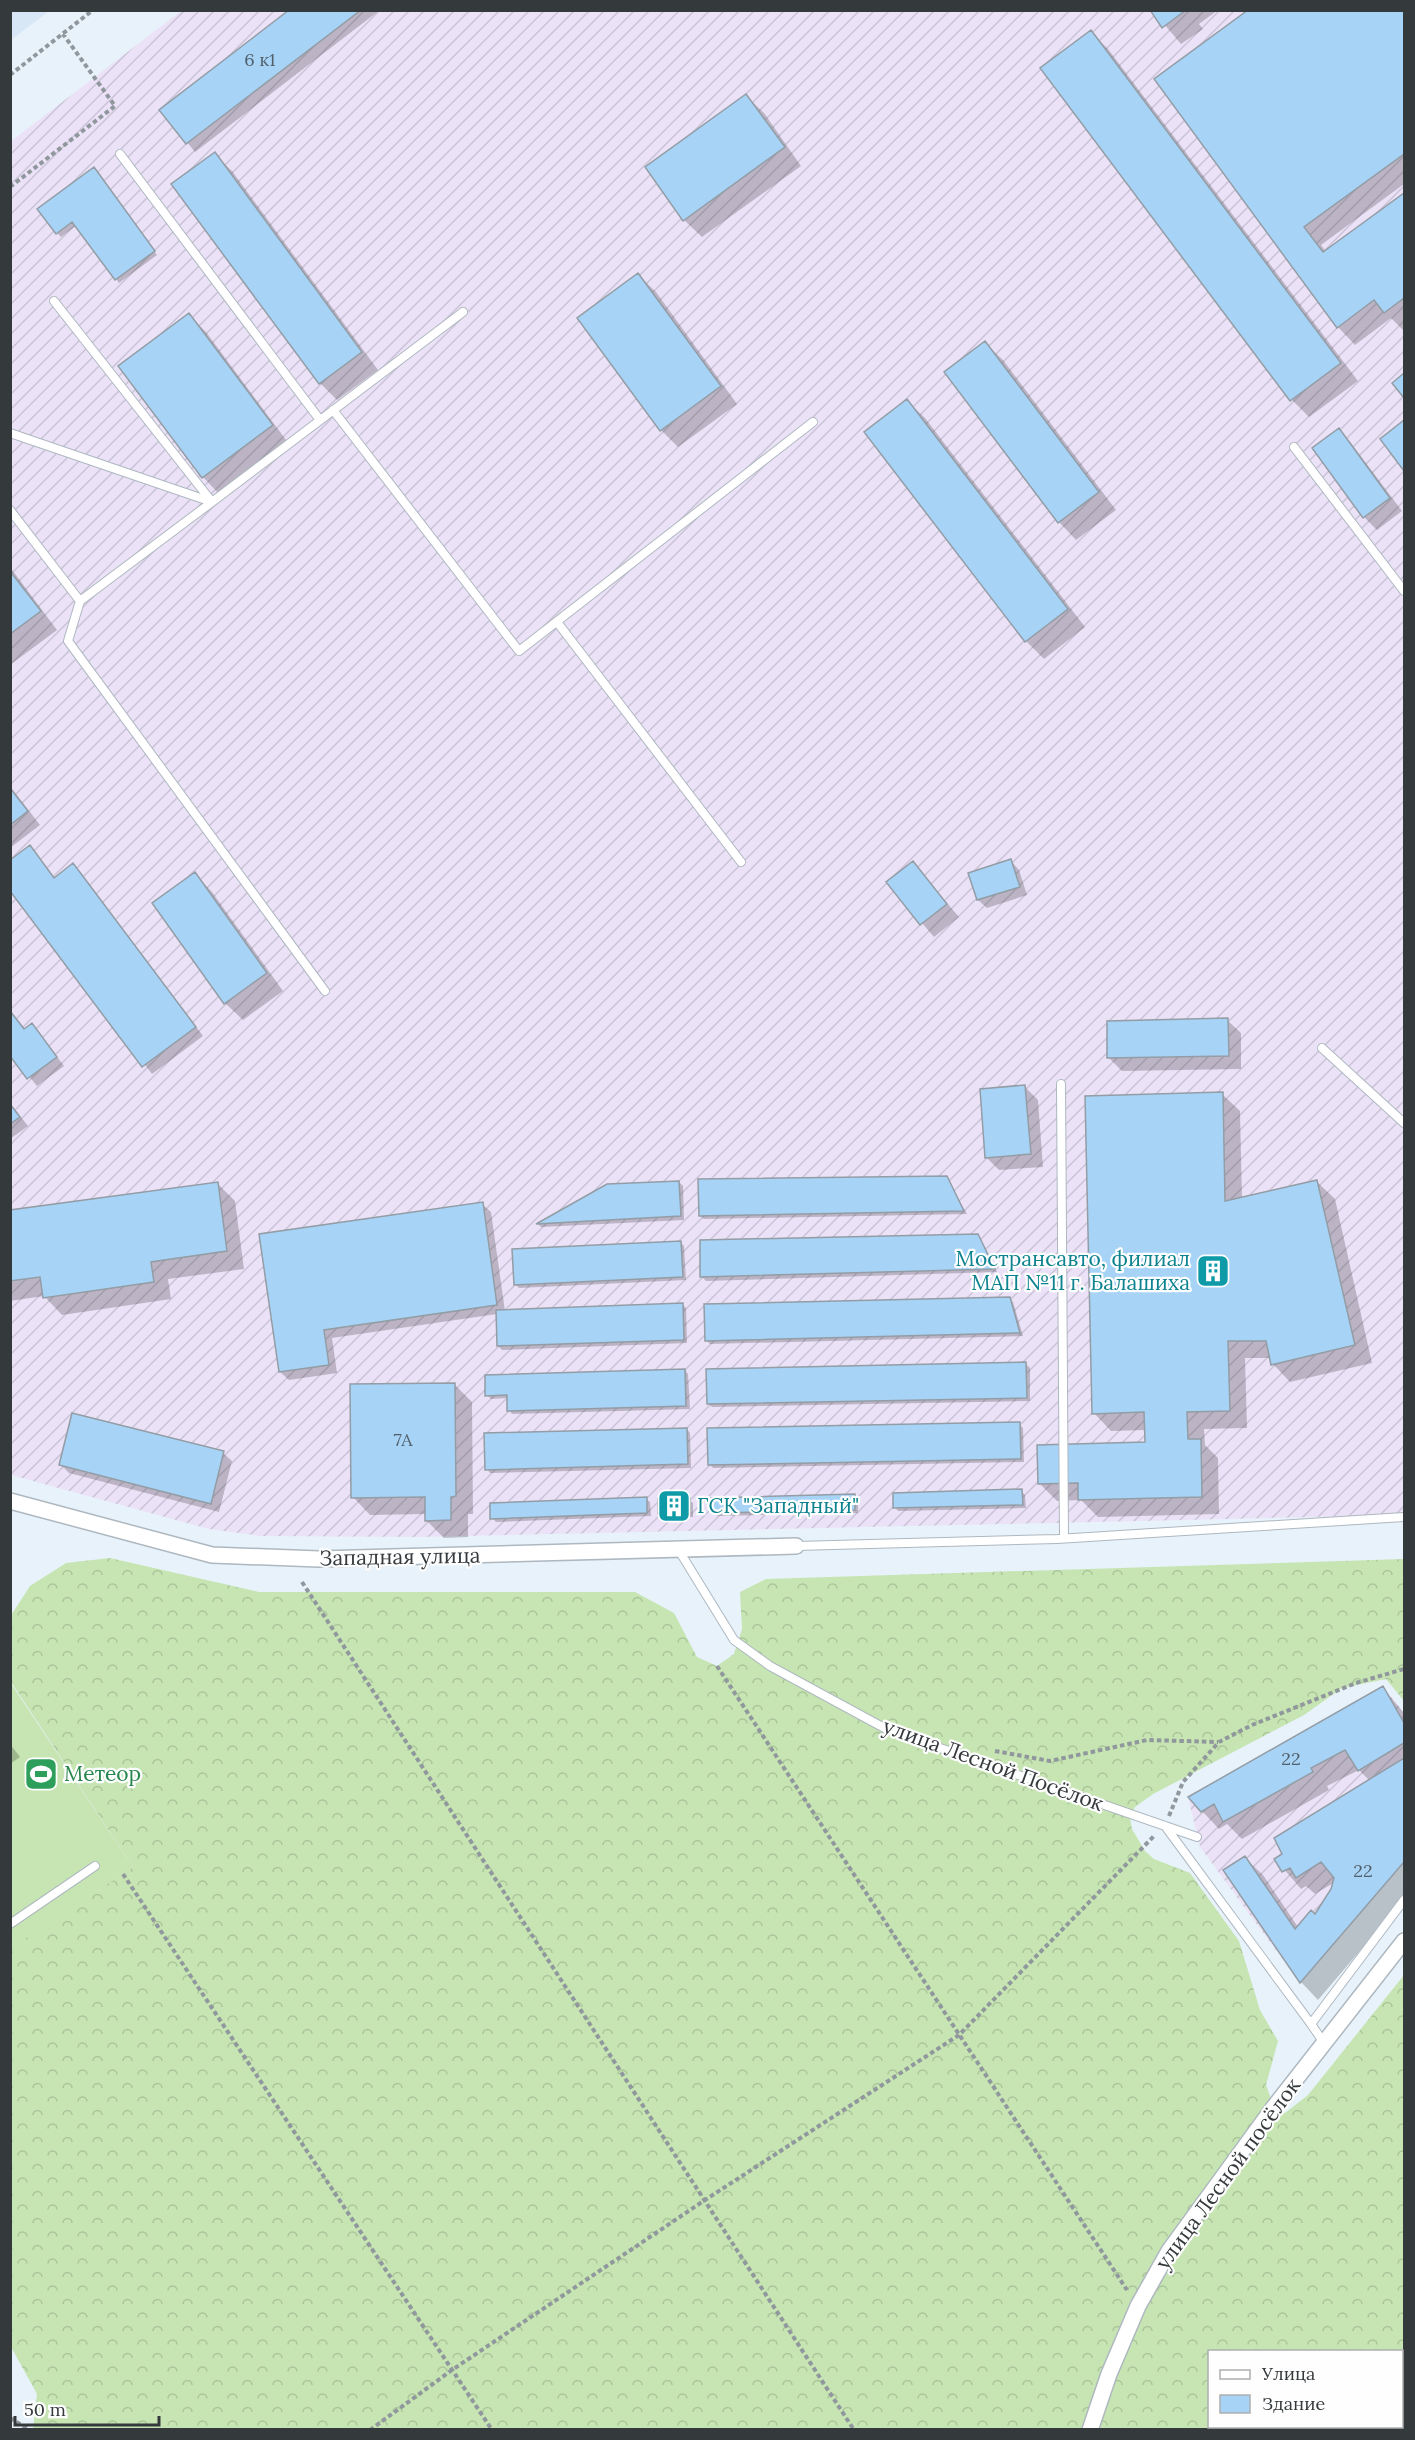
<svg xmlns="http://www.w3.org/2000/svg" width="1415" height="2440" viewBox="0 0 1415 2440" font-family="Lora,serif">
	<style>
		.built { fill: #d7e7f5 }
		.industrial { fill: url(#industrial-furrows) }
		.forest { fill: url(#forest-crowns); fill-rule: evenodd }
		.garden { fill: #c6e5b2 }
		.shadow { fill: #0003 }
		.building { fill: #a7d3f7; stroke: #939da5; stroke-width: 1.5 }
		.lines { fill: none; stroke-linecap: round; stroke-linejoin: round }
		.lane-casing { stroke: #aeb8c0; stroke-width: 10 }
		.street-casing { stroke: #aeb8c0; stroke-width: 18 }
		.path { stroke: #90979d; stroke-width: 4; stroke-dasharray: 4.5 3; stroke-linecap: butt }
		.lane { stroke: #fff; stroke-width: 8 }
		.street { stroke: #fff; stroke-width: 15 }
		.labels { text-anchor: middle; stroke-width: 4.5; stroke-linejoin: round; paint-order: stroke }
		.number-label { font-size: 18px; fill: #51606b }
		.culture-label { font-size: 21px; fill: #0d838f; stroke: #fefefe; text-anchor: end }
		.street-label { font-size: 21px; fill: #34393c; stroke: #fefefe }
		.leisure-label { font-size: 21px; fill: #27864d; stroke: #fefefe; text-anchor: start }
	</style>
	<defs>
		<pattern id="industrial-furrows" width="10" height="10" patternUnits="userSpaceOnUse" patternTransform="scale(1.5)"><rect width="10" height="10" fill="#ebe2f7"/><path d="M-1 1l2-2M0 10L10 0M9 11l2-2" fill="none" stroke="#cac3d5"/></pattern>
		<pattern id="forest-crowns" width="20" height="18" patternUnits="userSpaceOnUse" patternTransform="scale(1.5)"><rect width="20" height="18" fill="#c6e5b2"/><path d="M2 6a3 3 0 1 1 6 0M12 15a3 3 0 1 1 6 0" fill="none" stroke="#abc59a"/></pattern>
	</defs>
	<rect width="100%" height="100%" fill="#e8f2fb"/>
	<path class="built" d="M11,10H49V11L11,40Z"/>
	<path class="industrial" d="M181,11H1404V1515L420,1537L261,1536L209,1529L11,1475L10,142Z
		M1383,1686L1404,1713V1862L1300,1983L1200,1847L1188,1797Z"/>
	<path class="forest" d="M110,1558L259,1592H635L674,1613L697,1657L717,1666L734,1654L742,1629L740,1592L766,1579L1404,1559V1701L1386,1679L1342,1688L1304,1715L1153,1794L1135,1807L1130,1818L1132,1829L1145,1851L1154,1859L1190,1873L1239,1941L1260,2010L1278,2041L1266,2085L1274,2107L1285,2113L1308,2095L1404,1975V2429H33L37,2394L10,2345L11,1947L133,1867L11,1682L10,1617L30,1586L66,1563ZM1210,2352H1402V2426H1210Z"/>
	<path class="garden" d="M10,1682L133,1867L11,1948H10Z"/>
	<path class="shadow" d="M292,10H380L195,152L161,110Z
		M1152,10H1218L1199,24L1203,29L1181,44Z
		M1250,10H1404V184L1321,245L1326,252L1404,194L1403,330L1391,318L1355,345L1338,327L1156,80Z
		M1091,32L1108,49L1358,381L1309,417L1292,400L1042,68Z
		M746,96L764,113L801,166L702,237L684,220Z
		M214,154L232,171L378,370L337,400L320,383Z
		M97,173L157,255L119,283L77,225L61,237L57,233Z
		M638,275L656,292L737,404L678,447L661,430Z
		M189,315L206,332L289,444L220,495L203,477Z
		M985,343L1003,360L1116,510L1076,540L1059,522Z
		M907,401L925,418L1085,627L1044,659L1026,641L866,432Z
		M1404,422V468L1382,439Z
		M1338,430L1351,443L1402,511L1377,530L1364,517Z
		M10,567L57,630L10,665Z
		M10,786L40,825L10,848Z
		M30,847L56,879L73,865L82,874L203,1036L152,1074L10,888Z
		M1011,861L1019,870L1027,895L987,908L978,900Z
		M913,863L959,917L934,937L888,883Z
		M195,874L212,892L283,991L243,1020L225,1003Z
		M10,1010L26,1030L32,1025L40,1034L64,1066L37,1086L10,1053Z
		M1227,1020L1241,1033V1069L1122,1071L1109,1058Z
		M1025,1087L1038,1100L1043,1167L999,1170L986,1157Z
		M1222,1094L1240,1111L1242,1199L1317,1182L1335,1199L1372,1363L1290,1382L1273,1364L1271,1358H1245L1247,1428L1204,1429L1205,1445L1218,1458L1219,1514L1098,1517L1081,1500L1057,1501L1039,1483L1146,1443V1430L1111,1431L1094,1413Z
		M10,1103L28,1126L10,1139Z
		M946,1177L967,1214L704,1219L700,1216Z
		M679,1182L683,1186L684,1220L541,1227L538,1224L607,1186Z
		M217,1183L235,1201L244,1269L168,1279L171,1299L62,1315L44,1296L10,1301V1212Z
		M482,1204L491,1212L505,1311L682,1304L686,1308L687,1343L502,1350L498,1346L497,1314L332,1338L337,1373L289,1380L280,1372L261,1235Z
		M977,1235L997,1272L706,1281L702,1277Z
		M680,1242L684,1246L686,1280L519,1288L515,1284Z
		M1009,1298L1013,1302L1023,1336L710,1344L706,1340Z
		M1026,1364L1030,1368V1401L712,1407L708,1403Z
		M685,1370L688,1374L690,1409L512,1414L509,1410L508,1398L491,1399L487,1395Z
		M454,1384L472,1402L473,1514H468V1537L444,1538L426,1520V1514L370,1515L353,1497Z
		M1019,1424L1023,1428L1024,1462L713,1468L709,1464Z
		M687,1429L690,1433L691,1468L490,1473L487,1469Z
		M223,1453L232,1461L219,1512L69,1473L61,1465Z
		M1021,1491L1025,1495L1026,1508L898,1511L895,1507Z
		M854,1496L858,1500V1513L717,1516L713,1513Z
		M646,1499L650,1502L651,1516L496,1522L492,1518Z
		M689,1500L693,1503V1517L663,1518L659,1514Z
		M1383,1688L1404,1713V1899L1318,2000L1301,1982L1226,1870L1245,1858L1263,1875L1298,1927L1315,1916L1333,1890L1335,1882L1315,1894L1306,1886L1301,1889L1276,1860L1370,1781L1359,1770L1327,1786L1329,1790L1242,1839L1227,1824L1219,1829L1202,1811Z
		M10,1744L20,1757L10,1764Z"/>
	<path class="building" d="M289,10H361L186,144L159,110Z
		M1150,10H1186L1162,28Z
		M1248,10H1404V154L1304,227L1323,252L1404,193V298L1384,313L1374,300L1337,328L1154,79Z
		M1091,30L1341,363L1290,401L1040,68Z
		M746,94L785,147L683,221L645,167Z
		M215,152L362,352L319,384L171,184Z
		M94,167L155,251L115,280L72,222L56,234L37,209Z
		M638,273L721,386L660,431L577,318Z
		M189,313L273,425L202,478L118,366Z
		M985,341L1099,492L1058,523L944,372Z
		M1404,373V398L1392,383Z
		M907,399L1068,609L1025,642L864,432Z
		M1404,420V471L1380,439Z
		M1339,428L1390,498L1363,518L1312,448Z
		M10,571L41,611L10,634Z
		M10,788L28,811L10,825Z
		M30,845L54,878L73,863L196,1027L142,1067L10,891V860Z
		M1011,859L1020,887L977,900L968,873Z
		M913,861L947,904L920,925L886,882Z
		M195,872L267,973L224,1004L152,903Z
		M10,1011L24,1029L32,1023L57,1057L27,1079L10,1056Z
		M1228,1018L1229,1056L1107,1058V1021Z
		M1025,1085L1031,1154L985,1158L980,1089Z
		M1223,1092L1225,1201L1317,1180L1355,1345L1271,1365L1266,1341H1228L1230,1411L1187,1412L1188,1439H1201L1202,1497L1078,1500V1483L1038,1484L1037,1445L1145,1442L1144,1412L1092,1414L1085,1096Z
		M10,1104L20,1117L10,1124Z
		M947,1176L964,1211L699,1216L698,1179Z
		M679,1181L681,1216L536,1224L607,1184Z
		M218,1182L227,1251L151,1262L154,1282L43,1298L40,1277L10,1281V1210Z
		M483,1202L497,1305L324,1330L329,1365L279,1372L259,1234Z
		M978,1234L995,1269L700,1277V1240Z
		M681,1241L683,1277L514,1285L512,1249Z
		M1010,1297L1020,1333L705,1341L704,1304Z
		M683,1303L684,1340L497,1346L496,1310Z
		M1026,1362L1027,1398L707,1404L706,1369Z
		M685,1369L686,1406L507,1411V1395L485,1396V1375Z
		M455,1383L456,1496L451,1497V1520L425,1521V1497L351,1498L350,1384Z
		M72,1413L224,1451L211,1504L59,1465Z
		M1020,1422L1021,1459L708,1465L707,1428Z
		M687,1428L688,1464L485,1470L484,1433Z
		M1022,1489L1023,1505L893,1508V1493Z
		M855,1494V1510L712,1513L711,1498Z
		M647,1497V1513L490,1519V1503Z
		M690,1498V1514H658V1499Z
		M1383,1686L1404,1723V1743L1358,1771L1345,1750L1311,1768L1313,1772L1223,1822L1214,1804L1201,1812L1188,1797Z
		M1404,1758V1862L1300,1983L1223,1870L1245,1856L1295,1929L1311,1910L1315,1914L1331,1889L1334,1878L1321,1862L1296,1878L1290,1868L1282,1872L1274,1859L1282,1854L1274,1838Z"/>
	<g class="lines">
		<g class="lane-casing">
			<path id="lane" d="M120,154L320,420
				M54,301L212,502L463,312
				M333,410L519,651L813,422
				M10,433L212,502L80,601L68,641L325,991
				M1294,447L1404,591
				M10,510L80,601
				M557,622L741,862
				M1322,1048L1404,1123
				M1061,1084L1064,1538
				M796,1546L1057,1539L1404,1517
				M678,1549L734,1640L770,1666L888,1730L1197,1837
				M1165,1826L1311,2024L1404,1900
				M10,1924L95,1866
				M1311,2024L1324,2043"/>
		</g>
		<g class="street-casing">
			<path id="street" d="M10,1501L212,1555L319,1559L796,1546
				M1090,2430L1109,2374L1138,2306L1169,2251L1274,2107L1404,1941"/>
		</g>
		<path class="path" d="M10,75L93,10
			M10,187L115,106L63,34
			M302,1582L854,2430
			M717,1666L1127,2290
			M995,1751L1050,1761L1147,1740L1218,1742
			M1169,1816L1183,1782L1219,1742L1252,1725L1356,1683L1404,1669
			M123,1874L492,2430
			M10,2418L30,2430
			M370,2430L452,2370L705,2200L959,2035L1154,1836"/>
		<use href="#lane" class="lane"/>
		<use href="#street" class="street"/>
	</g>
	<defs>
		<g id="building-square" transform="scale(1.725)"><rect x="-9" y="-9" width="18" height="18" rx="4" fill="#0f9aa8" stroke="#fefefe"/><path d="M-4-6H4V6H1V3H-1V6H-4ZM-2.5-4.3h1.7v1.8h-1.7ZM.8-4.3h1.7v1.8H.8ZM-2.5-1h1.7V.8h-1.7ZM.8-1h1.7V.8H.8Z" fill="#fff"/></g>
		<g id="stadium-square" transform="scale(1.725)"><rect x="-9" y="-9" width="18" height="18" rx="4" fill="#2e9e5b" stroke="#fefefe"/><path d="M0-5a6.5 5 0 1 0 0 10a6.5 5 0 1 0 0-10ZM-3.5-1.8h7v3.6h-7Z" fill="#fff"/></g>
	</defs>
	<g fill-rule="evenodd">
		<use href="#building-square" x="1213" y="1271"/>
		<use href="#building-square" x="674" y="1506"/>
		<use href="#stadium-square" x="41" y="1774"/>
	</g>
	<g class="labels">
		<g class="number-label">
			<text x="260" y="66">6 к1</text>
			<text x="403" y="1446">7А</text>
			<text x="1291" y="1765">22</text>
			<text x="1363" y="1877">22</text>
		</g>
		<g class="culture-label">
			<text x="1190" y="1266">Мострансавто, филиал<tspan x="1190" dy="24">МАП №11 г. Балашиха</tspan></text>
			<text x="697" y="1513" text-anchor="start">ГСК "Западный"</text>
		</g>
		<g class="street-label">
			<text transform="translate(400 1557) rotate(-1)" y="7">Западная улица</text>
			<text transform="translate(993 1765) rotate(20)" y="7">улица Лесной Посёлок</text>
			<text transform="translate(1228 2174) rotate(-54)" y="7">улица Лесной посёлок</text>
		</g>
		<g class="leisure-label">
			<text x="64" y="1781">Метеор</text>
		</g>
	</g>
	<rect width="1415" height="2440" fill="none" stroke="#34393c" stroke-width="24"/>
	<rect x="1208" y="2350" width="195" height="78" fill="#fefefe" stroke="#adafb0" stroke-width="1.5"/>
	<rect x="1220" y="2370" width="30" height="9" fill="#ffffff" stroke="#adafb0" stroke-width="1.5"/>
	<text x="1262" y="2380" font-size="18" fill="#34393c">Улица</text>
	<rect x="1220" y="2395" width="30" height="18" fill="#a7d3f7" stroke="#adafb0" stroke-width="1.5"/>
	<text x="1262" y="2410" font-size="18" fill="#34393c">Здание</text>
	<path d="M15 2416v9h144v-9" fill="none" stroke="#34393c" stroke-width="3"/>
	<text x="24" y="2416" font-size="18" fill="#34393c" stroke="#fefefe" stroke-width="4.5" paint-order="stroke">50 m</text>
</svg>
